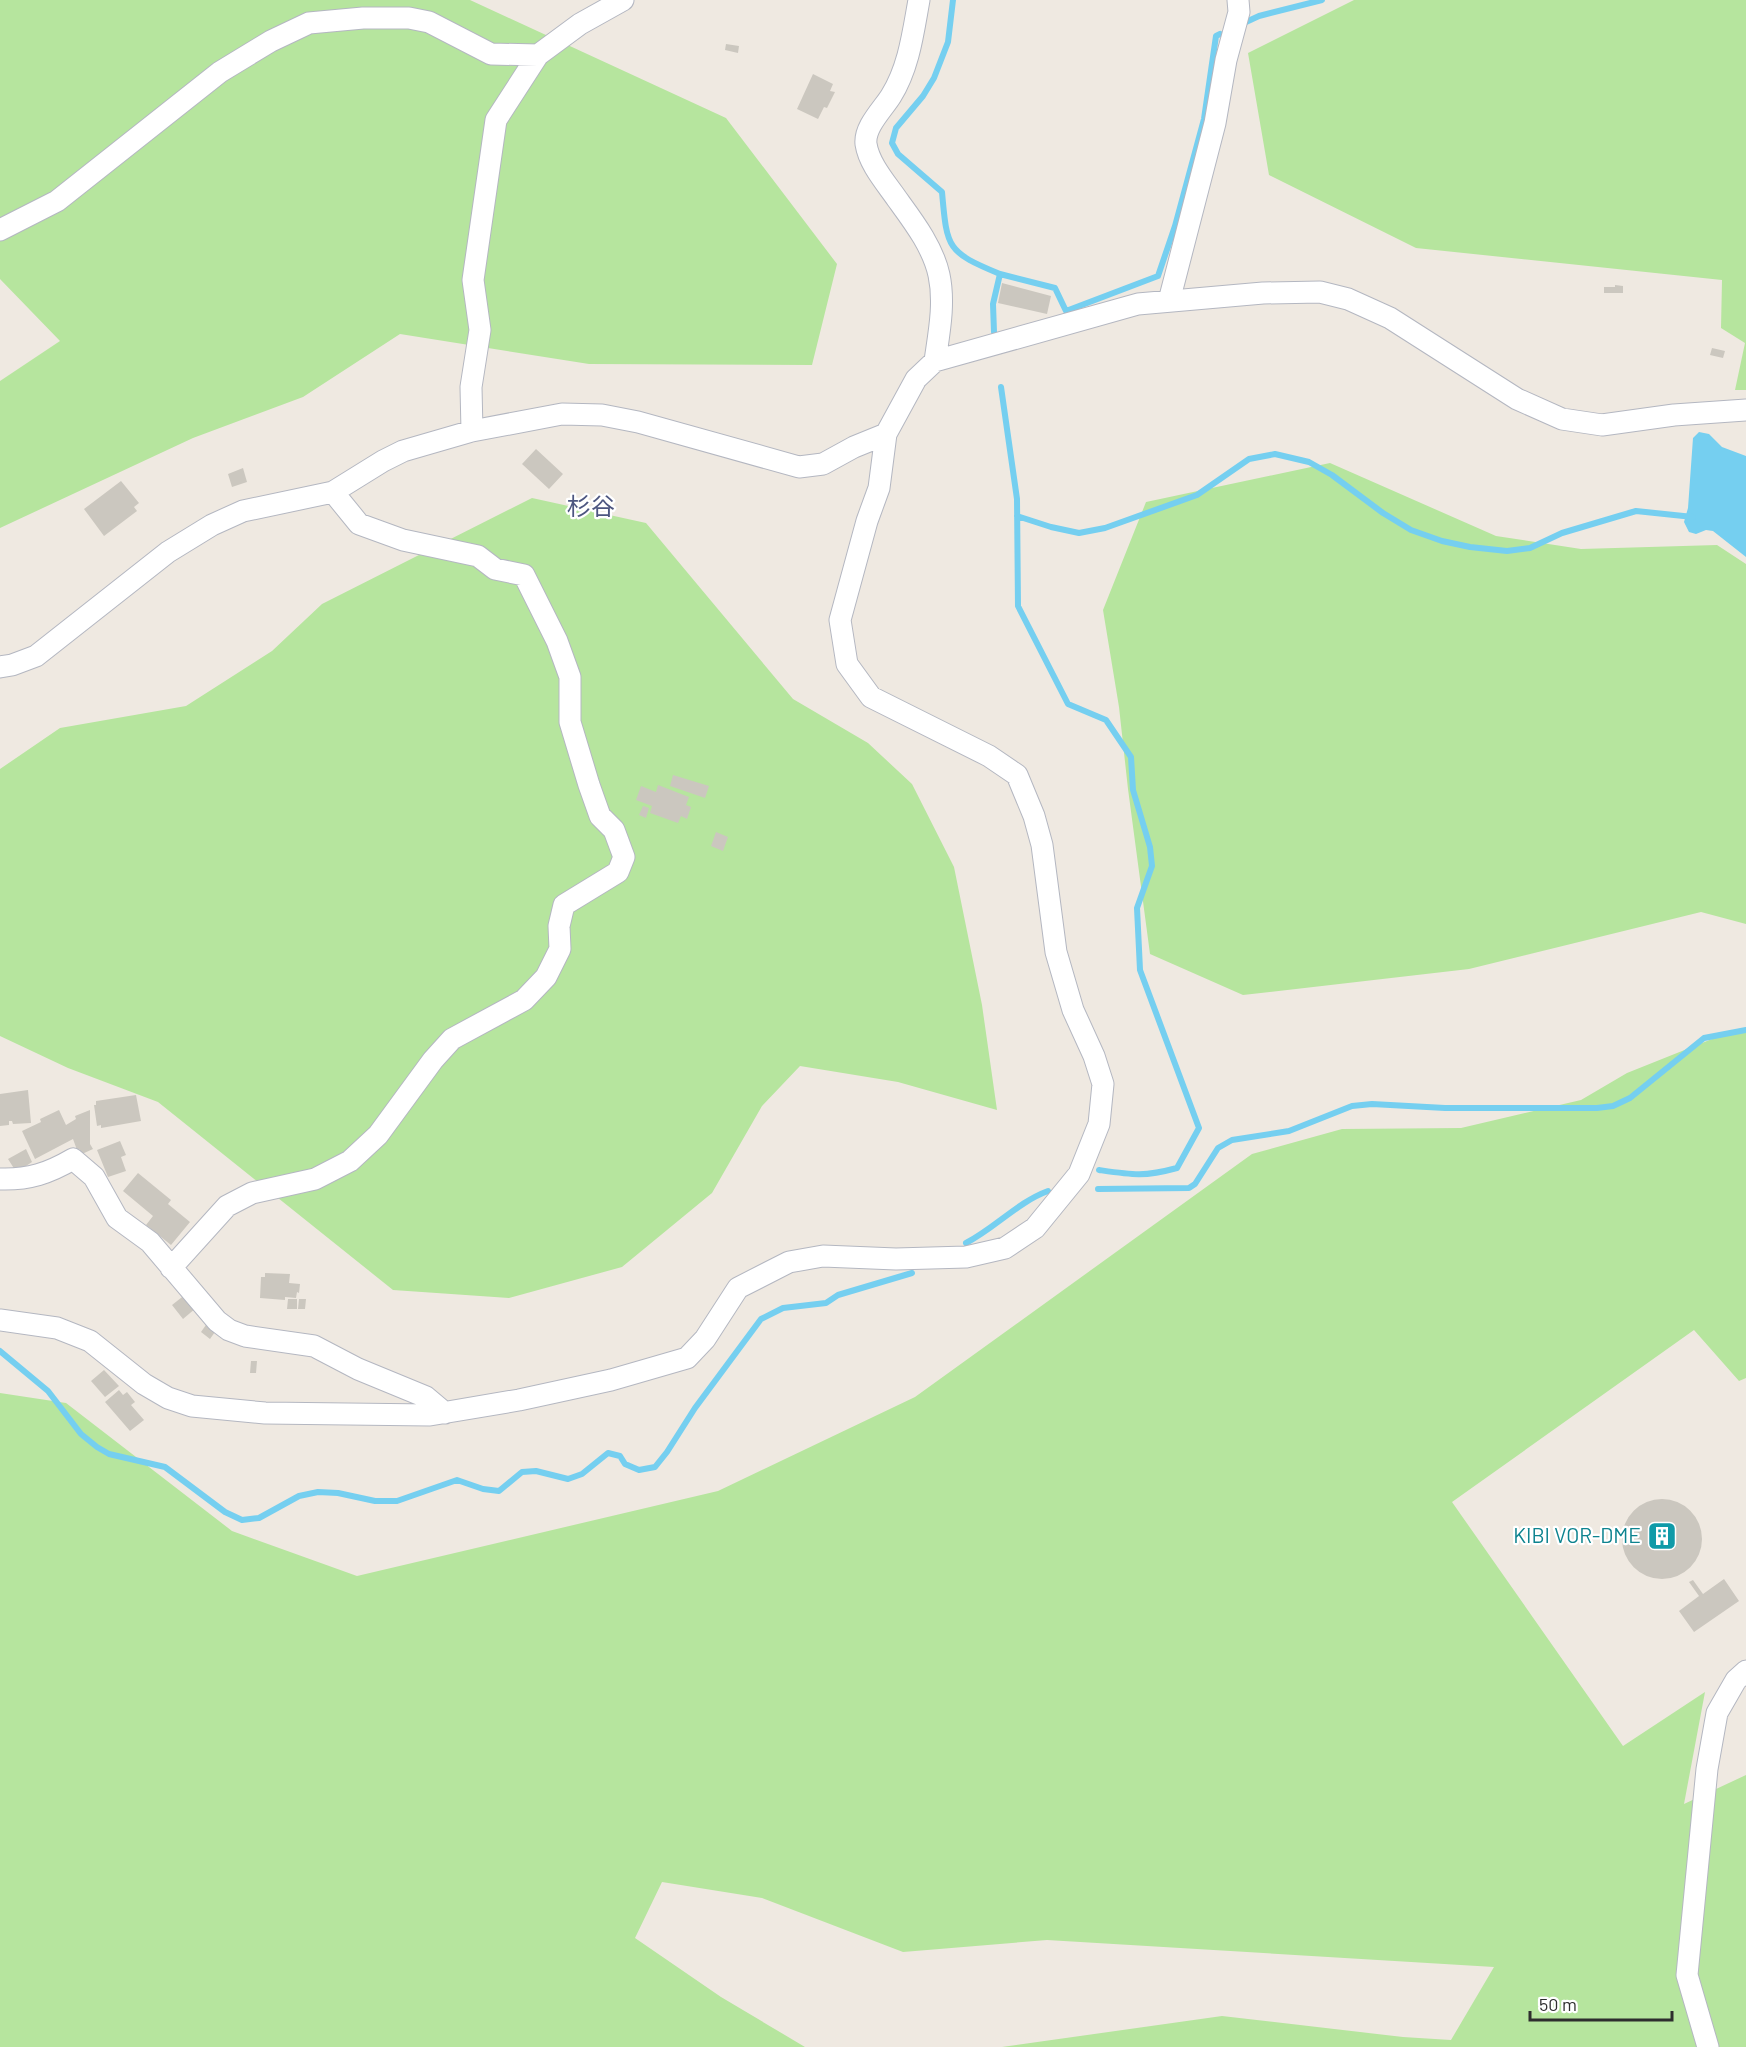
<svg xmlns="http://www.w3.org/2000/svg" width="1746" height="2047" viewBox="0 0 1746 2047" font-family="Barlow,'Noto Sans JP',sans-serif">
	<style>
		.green { fill: #b6e59e }
		.water { fill: #75cff0 }
		.lines { fill: none; stroke-linecap: round; stroke-linejoin: round }
		.stream { stroke: #75cff0; stroke-width: 6 }
		.building { fill: #cbc7bf }
		.street-casing { stroke: #b4b7c1; stroke-width: 23 }
		.street { stroke: #fff; stroke-width: 21 }
		.labels { text-anchor: middle; stroke-width: 4.5; stroke-linejoin: round; paint-order: stroke }
		.culture-label { font-size: 21px; fill: #0d838f; stroke: #fff; text-anchor: end }
		.quarter-label { font-size: 24px; fill: #4d5680; stroke: #fff }
	</style>
	<rect width="100%" height="100%" fill="#efe9e1"/>
	<path class="green" d="M0,0H470L726,118L837,264L812,365L589,364L400,334L303,397L193,438L0,528V381L60,341L0,279Z
		M1354,0H1746V390H1735L1745,343L1721,328L1722,280L1416,248L1269,175L1248,53Z
		M1330,463L1496,536L1581,549L1717,545L1746,564V924L1701,912L1469,969L1243,995L1150,954L1128,789L1119,707L1103,610L1146,502Z
		M532,498L646,523L793,699L868,743L912,784L954,867L982,1005L997,1110L898,1082L800,1066L762,1106L712,1193L622,1267L509,1298L393,1290L158,1102L68,1068L0,1036V769L60,728L186,706L272,651L322,604Z
		M1737,1029L1746,1030V1378L1739,1381L1694,1330L1452,1502L1623,1746L1705,1692L1684,1804L1746,1775V2047H1002L1222,2016L1403,2037L1451,2040L1494,1967L1047,1940L903,1952L762,1898L662,1882L635,1938L721,1997L805,2047H0V1393L66,1403L232,1531L357,1576L718,1491L915,1397L1252,1154L1342,1129L1461,1128L1581,1100L1627,1073Z"/>
	<path class="water" d="M1699,432L1709,434L1722,447L1746,456V557L1713,531L1706,530L1696,534L1689,532L1684,522L1688,508L1693,438Z"/>
	<g class="lines">
		<path class="stream" d="M953,0L948,42L934,78L923,96L896,128L892,143L898,154L942,192C947,249 947,252 1000,274L993,304L994,332
			M1246,22L1259,16L1322,0
			M1000,274L1055,288L1066,311L1158,276L1175,226L1204,119L1216,36L1220,34
			M1001,387L1017,499L1018,606L1068,704L1106,720L1131,757L1133,790L1150,847L1152,866L1137,908L1140,970L1199,1128L1177,1168C1144,1177 1133,1175 1099,1170
			M1017,516L1051,527L1079,533L1105,528L1197,495L1249,459L1275,454L1309,462L1332,475L1383,513L1411,530L1442,541L1470,547L1507,551L1530,548L1562,533L1636,511L1693,517
			M1098,1189L1189,1188L1195,1184L1218,1148L1232,1140L1289,1131L1352,1106L1372,1104L1445,1108H1597L1613,1106L1630,1098L1704,1038L1746,1030
			M966,1243C995,1228 1018,1202 1048,1191
			M0,1351L48,1391L81,1434L97,1447L109,1454L165,1467L225,1512L242,1520L259,1518L299,1496L318,1492L338,1493L375,1501H397L457,1480L483,1489L499,1491L522,1472L536,1471L568,1479L582,1474L608,1453L620,1456L625,1464L639,1470L655,1467L667,1452L695,1408L761,1319L783,1308L826,1303L838,1295L912,1273"/>
	</g>
	<path class="building" d="M726,44L739,46L738,53L725,50Z
		M813,74L833,84L830,91L835,92L827,108L824,107L818,119L797,109Z
		M1002,283L1051,296L1047,314L998,303Z
		M1615,285L1623,286V293H1604V287H1615Z
		M1712,348L1725,351L1723,358L1710,355Z
		M536,449L563,474L549,489L522,464Z
		M243,468L247,482L232,487L228,474Z
		M121,481L139,503L134,507L137,511L104,536L84,509Z
		M673,775L709,786L705,798L670,786Z
		M658,785L689,797L686,805L691,807L687,819L681,816L678,823L650,813L652,806L636,800L641,786L656,792Z
		M643,806L649,808L646,818L639,815Z
		M716,832L728,837L723,851L711,846Z
		M28,1090L31,1123L13,1124L12,1121H9V1125L0,1126V1094Z
		M136,1095L141,1121L101,1128V1125L97,1126L94,1105H96V1101Z
		M59,1110L66,1125L76,1119L75,1116L90,1110V1144L93,1149L82,1154L79,1149L77,1150L73,1139L35,1159L22,1131L41,1122L40,1119Z
		M120,1141L126,1155L121,1157L126,1171L108,1177L97,1150Z
		M26,1149L32,1162L20,1170L18,1168L15,1170L8,1159Z
		M138,1173L171,1200L168,1204L190,1222L171,1245L146,1225L153,1216L123,1191Z
		M265,1273L290,1274L289,1283L300,1284L299,1293L297,1292L296,1298L285,1297V1300L260,1298L261,1277H265Z
		M186,1294L196,1308L183,1319L172,1305Z
		M288,1299H297V1309H287Z
		M299,1299H306L305,1309H298Z
		M208,1322L217,1329L210,1339L201,1332Z
		M251,1361H257L256,1373H250Z
		M104,1370L119,1386L105,1397L91,1381Z
		M119,1390L123,1395L127,1392L135,1402L131,1405L144,1420L130,1431L105,1402Z
		M1622 1539a40 40 0 1 1 80 0a40 40 0 1 1-80 0Z
		M1724,1579L1739,1601L1694,1632L1679,1611L1699,1596L1689,1582L1693,1580L1703,1594Z"/>
	<g class="lines">
		<g class="street-casing">
			<path id="street" d="M919,0C913,33 909,67 891,96C883,109 864,127 866,144C869,164 886,183 897,199C913,221 933,247 939,275C945,303 939,333 935,361
				M0,230L57,201L220,72L271,41L309,23L363,18H409L429,22L491,54L538,55
				M1169,301L1215,123L1226,60L1239,12L1238,0
				M472,431L471,387L480,330L473,280L496,120L538,55L580,24L623,0
				M0,667L12,665L36,656L168,552L212,525L243,511L333,492L383,461L403,451L472,431L562,414L602,415L638,422L799,467L823,464L854,447L886,434
				M0,1179C29,1180 49,1173 73,1159L94,1177L117,1218L150,1242L217,1321L229,1330L245,1336L314,1346L358,1369L426,1397L445,1413
				M171,1268L227,1206L252,1193L315,1179L350,1161L378,1135L433,1060L452,1039L524,1000L546,977L560,949L559,926L564,905L618,872L624,857L614,830L600,816L589,785L570,722V677L557,641L524,575L495,569L478,556L403,540L359,524L333,492
				M0,1320L57,1328L90,1341L144,1384L168,1398L192,1406L265,1413L430,1415L519,1400L611,1380L687,1358L705,1339L738,1288L789,1262L823,1256L896,1259L966,1257L1005,1248L1035,1228L1079,1174L1099,1124L1103,1084L1094,1056L1073,1010L1056,952L1042,845L1034,816L1017,775L989,756L871,697L847,664L840,620L867,521L879,488L886,434L916,379L935,361L1138,304L1263,293L1320,292L1348,299L1390,318L1517,399L1562,419L1602,425L1674,415L1746,410
				M1708,2047L1687,1975L1707,1769L1717,1713L1736,1680L1746,1671"/>
		</g>
		<use href="#street" class="street"/>
	</g>
	<defs>
		<g id="building-square" transform="scale(1.5)"><rect x="-9" y="-9" width="18" height="18" rx="4" fill="#0f9aa8" stroke="#fff"/><path d="M-4-6H4V6H1V3H-1V6H-4ZM-2.5-4.3h1.7v1.8h-1.7ZM.8-4.3h1.7v1.8H.8ZM-2.5-1h1.7V.8h-1.7ZM.8-1h1.7V.8H.8Z" fill="#fff"/></g>
	</defs>
	<g fill-rule="evenodd">
		<use href="#building-square" x="1662" y="1536"/>
	</g>
	<g class="labels">
		<g class="culture-label">
			<text x="1641" y="1543">KIBI VOR-DME</text>
		</g>
		<g class="quarter-label">
			<text x="591" y="515">杉谷</text>
		</g>
	</g>
	<path d="M1530 2011v9h142v-9" fill="none" stroke="#2e2e2e" stroke-width="3"/>
	<text x="1539" y="2011" font-size="18" fill="#2e2e2e" stroke="#ffffff" stroke-width="4.5" paint-order="stroke">50 m</text>
</svg>
